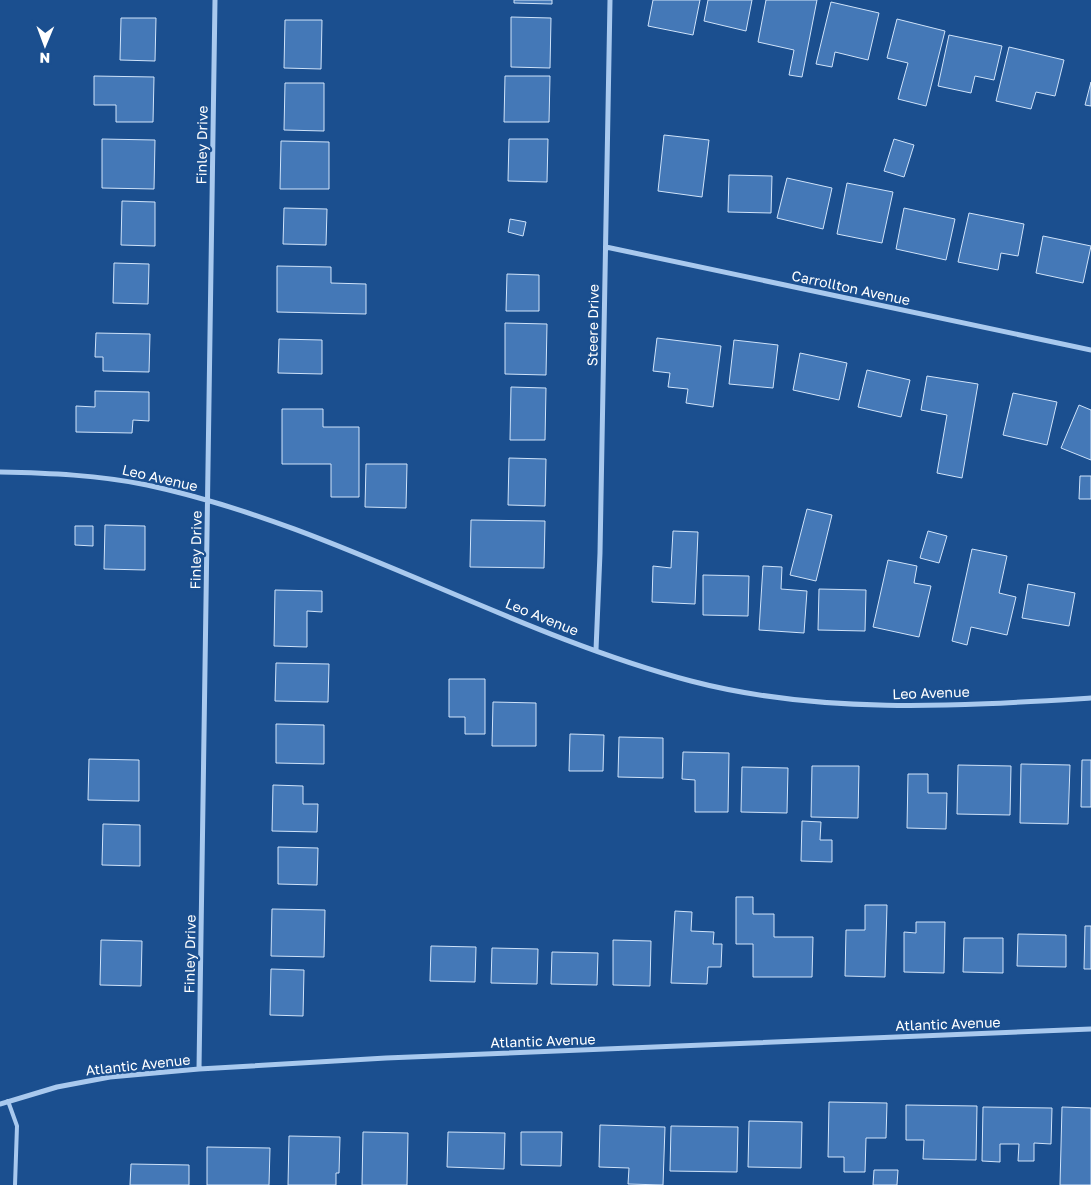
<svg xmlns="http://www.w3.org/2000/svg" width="1091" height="1185" viewBox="0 0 1091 1185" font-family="'Golos Text',sans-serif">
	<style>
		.building { fill: #4478b7; stroke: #cfe3fa }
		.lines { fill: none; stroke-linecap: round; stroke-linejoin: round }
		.service { stroke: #a9c9ee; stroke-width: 4 }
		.minor { stroke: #a9c9ee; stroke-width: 5 }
		.labels { text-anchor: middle; stroke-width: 4.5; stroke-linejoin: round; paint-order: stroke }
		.street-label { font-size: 14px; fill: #fff; stroke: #1b4f8f }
	</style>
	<rect width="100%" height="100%" fill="#1b4f8f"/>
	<path class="building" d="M514,0H552V4L514,3Z
		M653,0H700L693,35L648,26Z
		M708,0H752L746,31L704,21Z
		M766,0H817L802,77L789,75L794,50L758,42Z
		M831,2L879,13L868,60L835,52L832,67L816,64Z
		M511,17L551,18L550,68L511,67Z
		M121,18H156L155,61L120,60Z
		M897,19L945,31L926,106L898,99L908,63L887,58Z
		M285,20H322L321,69L284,68Z
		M949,35L1002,46L994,80L975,76L971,93L938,86Z
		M1009,47L1064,60L1055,96L1036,92L1031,109L996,101Z
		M94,76L154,77L153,122H116V105H94Z
		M505,76H550L549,122H504Z
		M1091,82V106L1085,105Z
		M285,83H324V131L284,130Z
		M664,135L709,140L702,197L658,191Z
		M102,139L155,140L154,189L102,188Z
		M509,139H548L547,182L508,181Z
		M894,139L914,145L904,177L884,171Z
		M281,141L329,142V189H280Z
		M729,175L772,176L771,213L728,212Z
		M787,178L832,188L823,229L777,218Z
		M847,183L893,192L882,243L837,234Z
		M122,201L155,202V246L121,245Z
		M284,208L327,209L326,245L283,244Z
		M904,208L955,219L946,260L896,249Z
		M969,213L1024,224L1018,256L1001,253L998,270L958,262Z
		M510,219L526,222L523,236L508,232Z
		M1043,236L1091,246L1083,283L1036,273Z
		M114,263L149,264L148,304L113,303Z
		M277,266L331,267V283L366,284V314L277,312Z
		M507,274L539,275V311H506Z
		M505,323L547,324L546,375L505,374Z
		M96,333L150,334L149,372L103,371V357H95Z
		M657,338L721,346L713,407L686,403L688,389L668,387L670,373L653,371Z
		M279,339L322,340V374L278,373Z
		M734,340L778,345L773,388L729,384Z
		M800,353L847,363L839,400L793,390Z
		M867,370L910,380L901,417L858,407Z
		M927,376L978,384L962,478L937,473L947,415L921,410Z
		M511,387L546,388L545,440H510Z
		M95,391L149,392V421L133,420L132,433L76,432V406L95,407Z
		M1013,393L1057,402L1047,445L1003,435Z
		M1079,405L1091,410V460L1061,448Z
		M282,409H323V427H359V497H331V464H282Z
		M509,458L546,459L545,506L508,505Z
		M366,464H407L406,508L365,507Z
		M1080,476H1091V499H1079Z
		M807,509L832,515L816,581L790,575Z
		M471,520L545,521L544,568L470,567Z
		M105,525L145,526V570L104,569Z
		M75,526H93V546L75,545Z
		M673,531L698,532L695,604L652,602L653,566L671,568Z
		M928,531L947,536L939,563L920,558Z
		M972,549L1007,556L999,593L1016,597L1007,635L971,627L967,645L952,641Z
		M888,560L917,566L914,583L931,586L919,637L873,627Z
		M763,566L782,567L781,589L807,591L804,633L759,630Z
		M703,575L749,576L748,616L703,615Z
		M1028,584L1075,593L1069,626L1022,618Z
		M819,589L866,590L865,631L818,630Z
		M275,590L322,591V612L307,611V647L274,646Z
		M276,663L329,664L328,702L275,701Z
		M449,679H485V734H465V717H449Z
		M493,702L536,703V746H492Z
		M276,724L324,725V764L276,763Z
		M570,734L604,735L603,771H569Z
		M619,737L663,738V778L618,777Z
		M683,752L729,753L728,812H695V780L682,779Z
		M89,759L139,760V801L88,800Z
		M1082,760H1091V807H1081Z
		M1021,764L1070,765L1068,824L1020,823Z
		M958,765L1011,766L1010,815L957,814Z
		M812,766H859L858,818L811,817Z
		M742,767L788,768L787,813L741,812Z
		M908,774H928V793H947L946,829L907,828Z
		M273,785L303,786V804H318L317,832L272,831Z
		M802,821L821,822L820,840H832V862L801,861Z
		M103,824L140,825V866L102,865Z
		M278,847L318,848L317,885L278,884Z
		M736,897H753V914H774V937H813L812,977H753V944H736Z
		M865,905H887L885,977L845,976L846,930H865Z
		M272,909L325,910L324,957L271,956Z
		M675,911L692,912L691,931L714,932L713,944H722L721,967H708L707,984L671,983Z
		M916,922H945L944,973L904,972V932L916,933Z
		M1085,926H1091V969H1084Z
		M1018,934L1066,935V967L1017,966Z
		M964,938H1003V973L963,972Z
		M101,940L142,941L141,986L100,985Z
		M613,940L651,941L650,986L613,985Z
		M431,946L476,947L475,982L430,981Z
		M492,948L538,949L537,984L491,983Z
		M552,952L598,953L597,985L551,984Z
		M271,969L304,970L303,1016L270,1015Z
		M829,1102L887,1103L886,1138H866L865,1172H844V1157H828Z
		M906,1105L977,1106L976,1160L923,1159L924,1140H906Z
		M983,1107L1052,1108L1051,1144L1034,1143V1161H1018L1019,1144H1000V1162L982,1161Z
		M1062,1107L1091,1108V1185H1060Z
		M749,1121L802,1122L801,1168L748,1167Z
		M600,1125L665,1127L663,1185L628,1184L629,1168L599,1167Z
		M671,1126L738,1127L737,1172L670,1171Z
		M363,1132L408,1133L407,1185H362Z
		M448,1132L505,1133L504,1169L447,1167Z
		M521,1132H562L561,1166L521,1165Z
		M289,1136L340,1137L339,1173H336V1185H288Z
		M207,1147L270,1148L269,1185H207Z
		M131,1164L189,1165V1185H130Z
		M874,1170H898L897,1185H873Z"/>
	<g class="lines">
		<path class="service" d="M8,1101L17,1126L15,1185"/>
		<path class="minor" d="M606,247L1091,350
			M0,472C49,473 98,475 147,485C334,525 506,632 691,681C821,715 958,706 1091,698
			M596,650L600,553L610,0
			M199,1069L215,0
			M0,1104L57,1087L110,1077L199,1069L386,1058L1091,1029"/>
	</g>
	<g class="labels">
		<g class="street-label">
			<text transform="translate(202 145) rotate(-89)" y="5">Finley Drive</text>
			<text transform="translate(851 288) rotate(12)" y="5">Carrollton Avenue</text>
			<text transform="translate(593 325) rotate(-89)" y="5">Steere Drive</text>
			<text transform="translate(160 478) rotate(13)" y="5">Leo Avenue</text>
			<text transform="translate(196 550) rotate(-89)" y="5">Finley Drive</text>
			<text transform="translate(542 617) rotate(22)" y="5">Leo Avenue</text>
			<text transform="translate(931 693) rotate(-2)" y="5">Leo Avenue</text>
			<text transform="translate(190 954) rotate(-89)" y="5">Finley Drive</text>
			<text transform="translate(948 1024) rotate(-2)" y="5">Atlantic Avenue</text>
			<text transform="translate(543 1041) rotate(-2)" y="5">Atlantic Avenue</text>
			<text transform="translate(138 1065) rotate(-6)" y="5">Atlantic Avenue</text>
		</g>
	</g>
	<g transform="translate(45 45) rotate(181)" stroke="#1b4f8f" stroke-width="4" paint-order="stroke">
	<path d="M0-4L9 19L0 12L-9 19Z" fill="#ffffff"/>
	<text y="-8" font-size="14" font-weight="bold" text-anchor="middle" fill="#ffffff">N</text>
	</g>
</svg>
